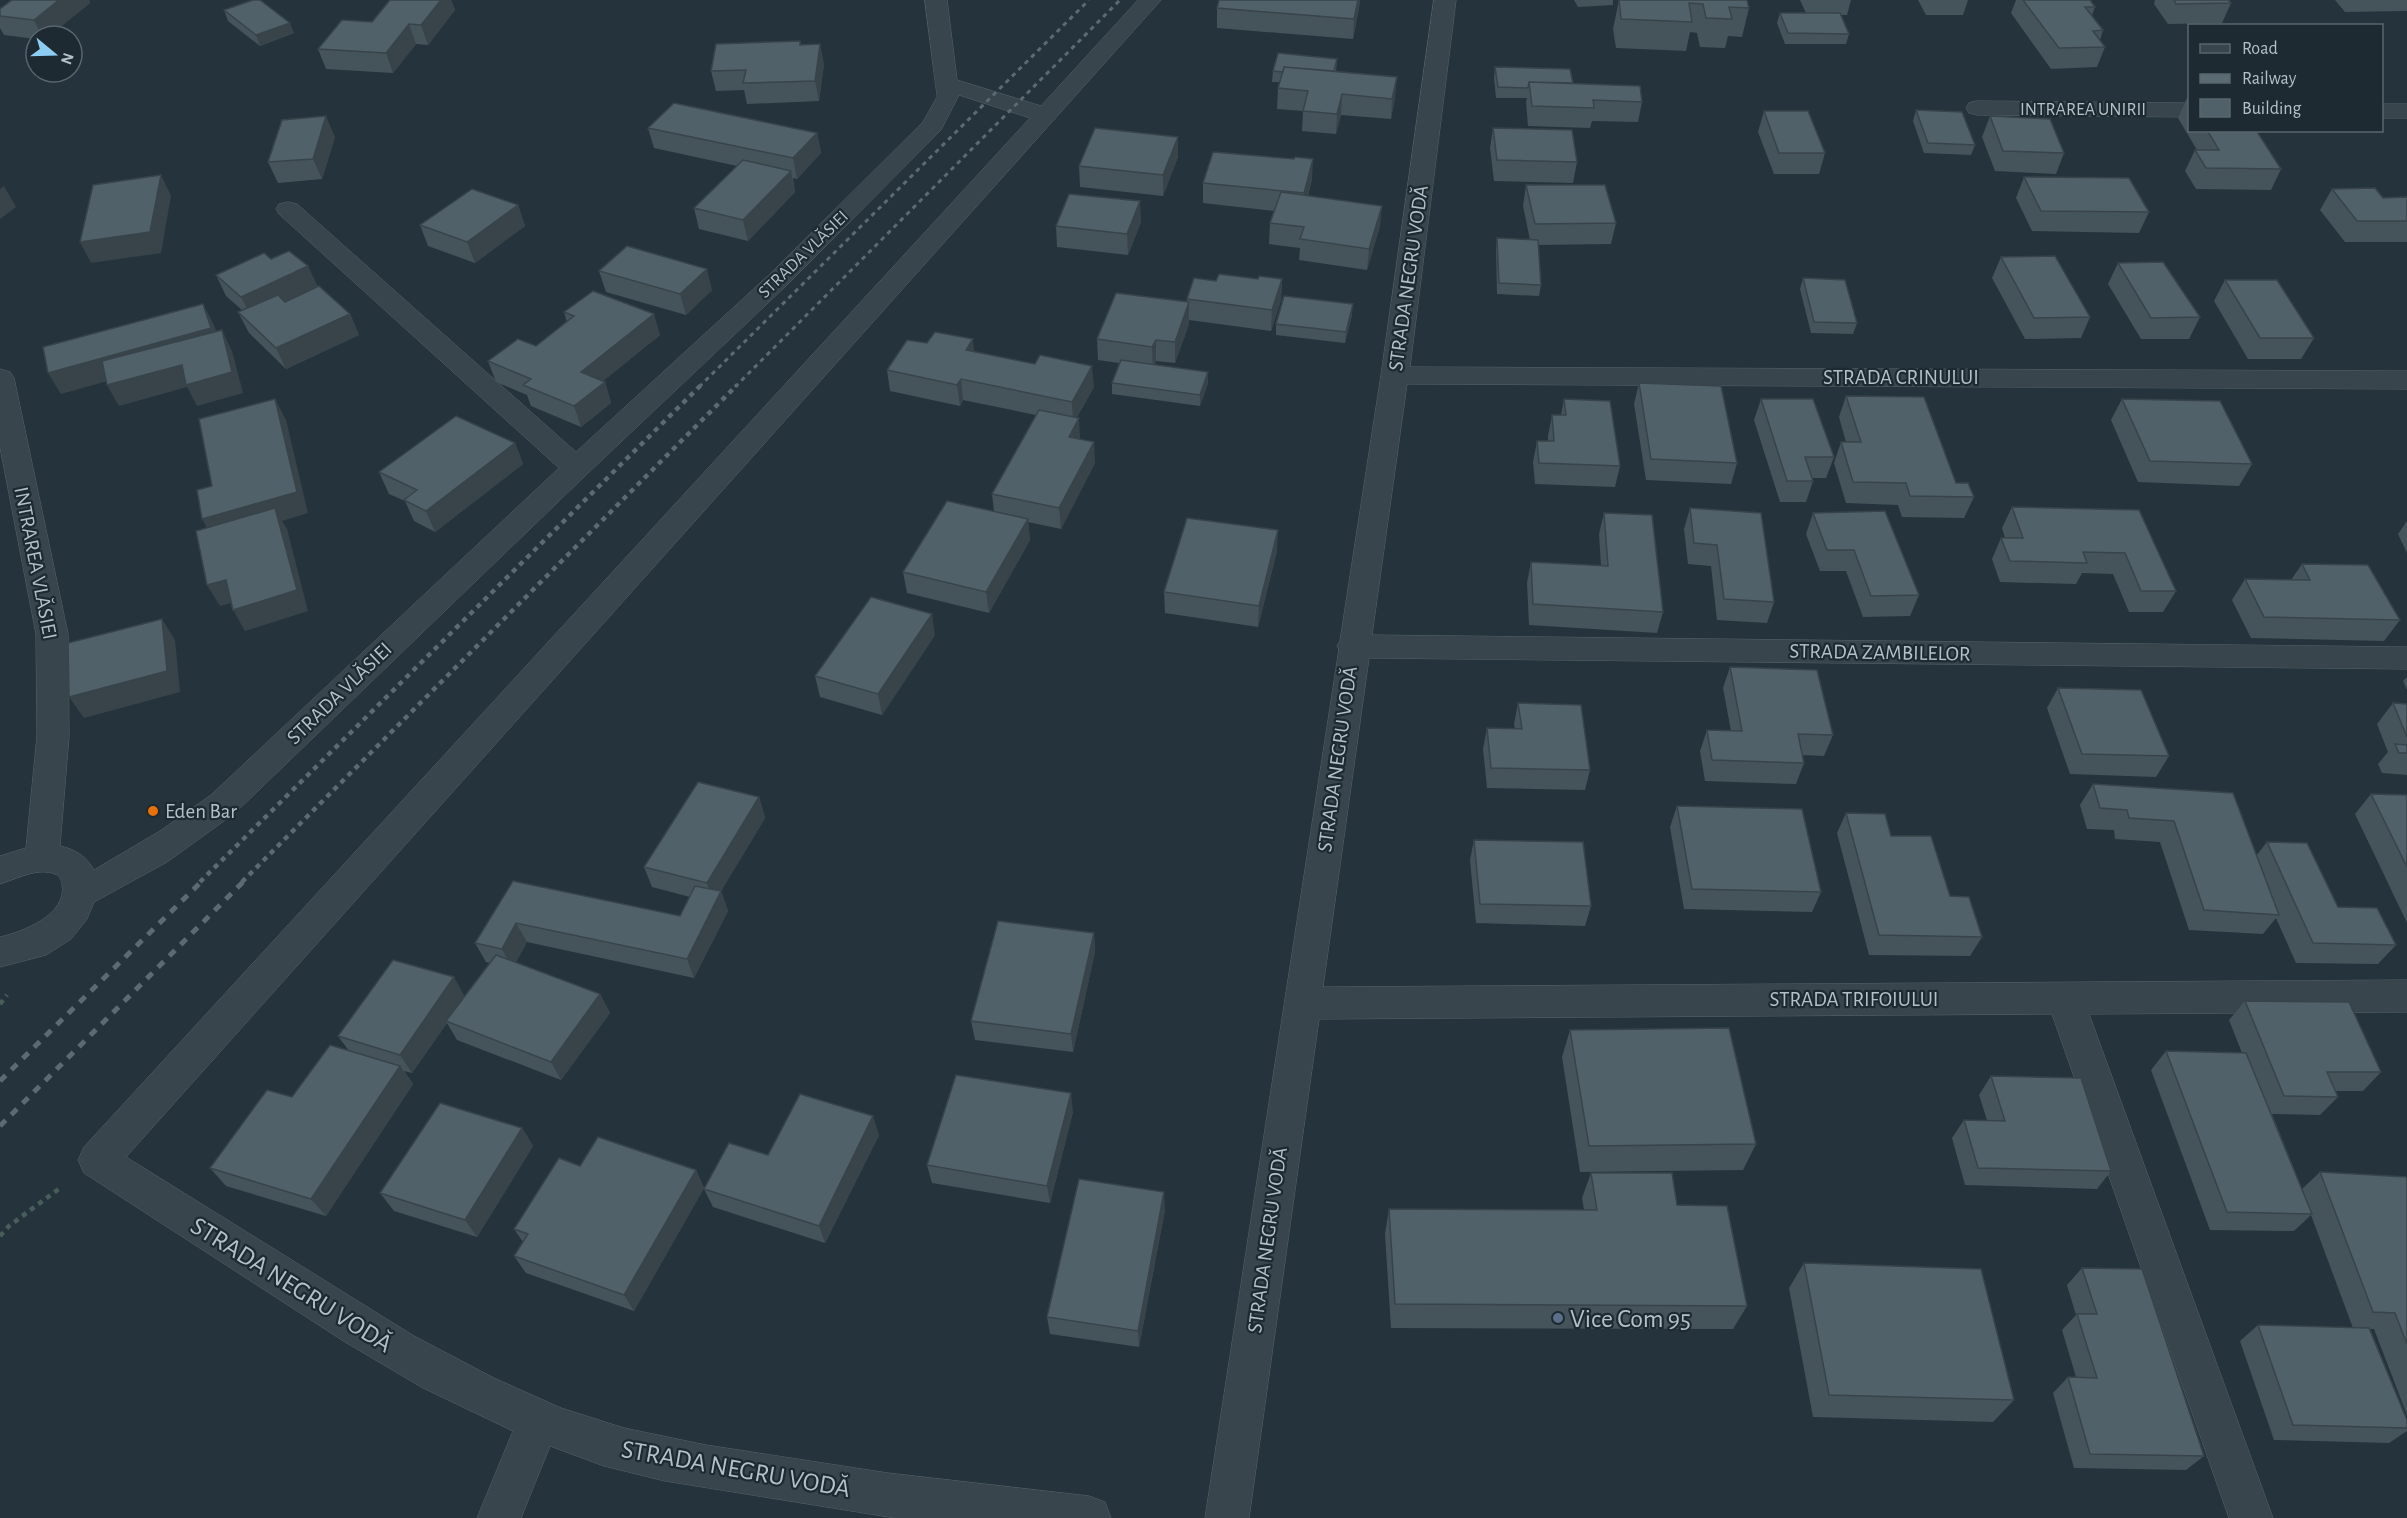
<svg xmlns="http://www.w3.org/2000/svg" width="2407" height="1518" viewBox="0 0 2407 1518" font-family="'Alegreya Sans',sans-serif">
	<style>
		.lines { fill: none; stroke-linecap: round; stroke-linejoin: round }
		.minor-casing { stroke: #56636a; stroke-width: 1 }
		.path { stroke: #485e5b; stroke-width: 4.5; stroke-dasharray: 5 5; stroke-linecap: butt }
		.minor { fill: #38454c; fill-rule: evenodd }
		.rail-far2 { stroke: #5a6b73; stroke-width: 3; stroke-dasharray: 4.5 4.5; stroke-linecap: butt }
		.rail-far1 { stroke: #5a6b73; stroke-width: 4.5; stroke-dasharray: 5 5; stroke-linecap: butt }
		.rail { stroke: #5a6b73; stroke-width: 5; stroke-dasharray: 8 8; stroke-linecap: butt }
		.wall { fill: #45535b }
		.shaded-wall { fill: #38444a }
		.building { fill: #50616a; stroke: #38444a; stroke-width: 1.5 }
		.food-dot { fill: #e8710a; stroke: #1d2a31; stroke-width: 2 }
		.service-dot { fill: #5c6f8a; stroke: #1d2a31; stroke-width: 2 }
		.labels { text-anchor: middle; stroke-width: 4.5; stroke-linejoin: round; paint-order: stroke }
		.far-street-label { font-size: 18px; fill: #b4c0c8; stroke: #1d2a31 }
		.street-label { font-size: 21px; fill: #b4c0c8; stroke: #1d2a31 }
		.poi-label { font-size: 21px; fill: #b4c0c8; stroke: #1d2a31; text-anchor: start }
		.near-street-label { font-size: 26px; fill: #b4c0c8; stroke: #1d2a31 }
		.near-poi-label { font-size: 26px; fill: #b4c0c8; stroke: #1d2a31; text-anchor: start }
	</style>
	<rect width="100%" height="100%" fill="#25343c"/>
	<g class="lines">
		<g class="minor-casing">
			<path id="minor" d="M925,0H947L957,80L1041,106L1138,0H1161L126,1157L414,1336L494,1378L561,1408L624,1428L706,1445L888,1473L1089,1496L1105,1502L1111,1518H895L665,1481L604,1466L550,1446L521,1518H477L513,1431L423,1388L345,1342L84,1173L78,1160L84,1147L1030,118L959,95L941,130L788,284L586,475L235,813L167,862L94,902L87,919L71,939L46,955L0,967V937C22,932 68,915 62,884C61,880 60,875 55,874C38,867 16,879 0,884V856L26,848L37,736L36,634L0,447V369L10,372L14,378L68,634L69,736L60,846C75,849 87,857 94,870L160,831L211,795L559,468L279,214L276,209L279,204L288,202L297,204L576,452L770,274L923,122L937,97Z
				M1434,0H1456L1410,367L2407,371V389L1407,384L1372,635L2407,647V669L1369,658L1323,987L2407,980V1012L2089,1014L2273,1518H2229L2052,1014L1319,1019L1249,1518H1205L1339,649L1337,646L1340,641L1381,375Z
				M1977,101L2190,103V117L1977,115L1969,113L1966,108L1969,103Z
				M2382,104H2407V118H2382Z"/>
		</g>
		<path class="path" d="M0,1004L7,995
			M0,1236L9,1226L60,1188"/>
		<use href="#minor" class="minor"/>
		<path class="rail-far2" d="M699,387L1089,0
			M735,387L1120,0"/>
		<path class="rail-far1" d="M200,882L701,385
			M242,882L737,385"/>
		<path class="rail" d="M0,1081L202,881
			M0,1126L244,881"/>
	</g>
	<path class="wall" d="M12,0H89L90,3L49,36H36V39L4,35L0,28V9Z
		M390,0H451L455,10L428,45L416,44L393,73L326,69L318,49L372,22Z
		M1219,0H1360L1359,8L1353,39L1217,28V8Z
		M1574,0H1613V5L1578,7Z
		M1619,0H1747L1749,8L1742,37L1728,36L1725,48L1700,47L1697,33L1690,32L1686,51L1616,48L1613,29Z
		M1800,0H1851L1847,15H1841L1849,34L1846,44H1785L1777,23L1780,13H1806Z
		M1918,0H1968L1963,15H1926Z
		M2016,0H2090L2095,7L2092,15L2103,30L2100,40L2105,47L2097,67L2051,69L2011,13Z
		M2155,0H2230V2L2231,3L2222,23L2168,24L2154,4Z
		M2335,0H2407V11L2345,12Z
		M224,10L294,33L260,46L228,21Z
		M800,41L801,45L824,64L819,101L747,104L744,90L716,91L711,71Z
		M1337,59L1336,72L1395,98L1391,119L1341,115L1336,134L1302,131L1303,111L1277,109L1278,88L1280,82H1272L1273,71Z
		M1495,67L1573,83L1642,102L1638,122L1592,121L1590,128L1528,126L1526,102L1527,98H1496L1494,78Z
		M2187,98H2190V130H2256L2281,169L2271,190L2196,189L2185,171L2195,150H2197L2178,118Z
		M1916,110L1975,145L1971,155L1924,153L1913,121Z
		M1764,111L1825,153L1819,174H1774L1758,132Z
		M1990,116L2064,153L2056,174L1995,171L1982,137Z
		M648,128L817,133L821,153L797,179L793,178L795,192L748,241L699,229L694,208L737,166L654,148Z
		M1493,128L1577,162L1573,183L1494,181L1490,148Z
		M335,137L322,179L278,183L268,162Z
		M1178,137V157L1163,196L1080,187L1079,166Z
		M2024,177L2149,212L2139,233L2032,231L2016,198Z
		M1312,179L1308,196L1380,226L1367,270L1299,260L1300,248L1269,244L1270,223L1275,211L1203,203V183Z
		M1526,185L1616,223L1611,244L1538,245L1541,285L1539,296L1497,294L1496,249L1497,238L1530,240L1523,206Z
		M2332,189L2383,198L2407,197V242H2345L2320,210Z
		M518,205L525,226L475,263L428,246L420,225Z
		M1141,222L1128,255L1057,247L1056,226Z
		M2001,257L2090,317L2081,338L2025,339L1992,278Z
		M271,259L318,287L350,314L359,335L286,369L249,333L238,312L242,310L226,296L216,275Z
		M2118,263L2200,317L2189,339H2141L2108,284Z
		M599,271L712,290L686,315L606,292Z
		M1803,278L1857,323L1853,334L1811,333L1800,289Z
		M1258,279H1282L1281,300L1271,331L1189,320V324L1175,363L1156,361L1154,365L1208,383L1200,406L1112,394V383L1119,363L1098,360L1097,339L1187,302V299L1216,281Z
		M2225,280L2314,338L2301,359H2248L2214,301Z
		M564,312L660,335L603,381L605,382L611,403L581,427L531,406L527,395L496,382L488,361L536,346L567,322Z
		M1352,315L1345,343L1276,335V324Z
		M974,352L1094,387L1077,417L1080,439L1095,463L1061,529L1028,522L1030,540L989,613L907,593L903,572L994,511L992,494L1036,415L963,400L960,406L890,391L887,370Z
		M1639,383L1737,463L1731,484L1646,480L1634,404Z
		M1846,396L1974,497L1964,518L1902,517L1898,505L1846,503L1834,463L1841,442H1846L1839,417Z
		M1564,399L1620,466L1615,487L1535,484L1533,462L1537,441H1548V436L1552,415H1561Z
		M1761,399L1834,457L1826,478H1813V481L1806,502H1780L1754,420Z
		M2122,399L2252,464L2239,486L2138,482L2111,420Z
		M515,443L523,464L435,532L414,521L405,501L389,494L379,472Z
		M2012,507L2139,510L2176,591L2163,612H2129L2113,574L2082,573L2076,584L2000,582L1992,559L2001,538H2005L2002,528Z
		M1690,508L1774,602L1767,623L1717,620L1711,566L1688,564L1684,529Z
		M1604,513L1663,612L1657,633L1529,625L1527,583L1531,562L1601,566L1599,534Z
		M1813,513L1919,595L1910,616L1863,617L1846,571H1820L1806,534Z
		M2407,521V553L2398,534Z
		M1277,551L1258,627L1165,613L1164,592Z
		M2302,564L2400,620L2384,641L2251,638L2232,600L2245,579L2291,580Z
		M935,635L882,715L820,697L815,676Z
		M1730,667L1833,735L1824,756L1802,755L1804,763L1796,784L1705,781L1700,751L1707,730L1731,731L1723,688Z
		M2407,677V690L2403,681Z
		M2058,688L2169,756L2156,777L2070,774L2047,708Z
		M1518,703L1590,770L1585,790L1487,788L1483,749L1487,728L1515,729L1514,724Z
		M2393,703L2407,704V775L2382,773L2378,764L2388,752L2377,724Z
		M2093,784L2256,856L2267,842L2338,907L2396,945L2378,964L2296,963L2276,918L2263,934L2189,930L2160,842L2115,839L2114,830L2087,829L2080,805Z
		M2371,794L2407,795V923L2355,814Z
		M759,797L765,818L721,891L728,911L694,978L527,942L516,962L600,994L610,1013L561,1080L457,1040L447,1023L412,1073L404,1071L413,1084L326,1216L226,1186L210,1168L349,1051L338,1036L465,996L490,963L486,962L475,943L513,881L680,916L690,897L652,887L644,867Z
		M1677,806L1821,892L1812,912L1684,909L1670,827Z
		M1846,813L1891,836L1950,896L1982,937L1970,956L1869,955L1837,833Z
		M1474,840L1591,906L1585,926L1476,923L1470,860Z
		M1094,933L1095,952L1073,1052L975,1040L971,1021Z
		M2245,1001L2381,1072L2363,1091H2335L2338,1097L2320,1115L2272,1114L2302,1189L2320,1172L2407,1177V1415L2374,1329H2370L2407,1420V1431L2389,1443L2274,1440L2240,1341L2258,1325L2353,1328L2311,1215L2294,1231L2210,1230L2151,1070L2166,1051L2242,1053L2229,1020Z
		M1570,1030L1756,1144L1743,1170L1580,1172L1562,1057Z
		M1991,1076L2111,1171L2097,1189L1965,1185L1952,1138L1964,1120H1987L1979,1095Z
		M1073,1112L1050,1203L932,1183L927,1165Z
		M522,1128L533,1146L477,1237L394,1211L380,1193Z
		M879,1135L825,1243L713,1207L704,1189L768,1155Z
		M580,1166L696,1170L704,1188L634,1311L526,1273L514,1256L523,1242L514,1229Z
		M1591,1173L1677,1205L1747,1306L1733,1329L1391,1328L1385,1234L1389,1209L1584,1210L1582,1198Z
		M1165,1210L1139,1347L1050,1334L1047,1317Z
		M1804,1263L2014,1400L1993,1422L1813,1417L1789,1288Z
		M2082,1268L2204,1456L2186,1470L2074,1468L2053,1393L2068,1377H2076L2062,1330L2076,1315L2067,1285Z"/>
	<path class="shaded-wall" d="M59,0H89L90,3L49,36H42L34,20Z
		M441,0H451L455,10L428,45L421,25Z
		M1358,0H1360L1359,8L1353,39L1354,19Z
		M290,23L294,33L260,46L256,35Z
		M409,24L416,44L393,73L386,53Z
		M820,44L824,64L819,101L815,81Z
		M1397,77L1395,98L1391,119L1392,99Z
		M1342,94L1341,115L1336,134L1337,114Z
		M326,116L335,137L322,179L313,159Z
		M817,133L821,153L797,179L793,158Z
		M1178,137V157L1163,196V175Z
		M1313,159L1312,179L1303,213L1304,193Z
		M791,171L795,192L748,241L743,220Z
		M161,175L171,196L161,253L91,263L80,242Z
		M4,186L16,207L0,219V189Z
		M1140,201L1141,222L1128,255L1127,234Z
		M518,205L525,226L475,263L467,242Z
		M1382,206L1380,226L1367,270L1369,249Z
		M308,266L318,287L252,318L241,297Z
		M707,269L712,290L686,315L680,294Z
		M1282,279L1281,300L1271,331L1272,310Z
		M1189,302V324L1175,363V342Z
		M203,304L214,325L222,349L61,394L48,373Z
		M1353,304L1352,315L1345,343L1346,332Z
		M350,314L359,335L286,369L276,348Z
		M654,314L660,335L588,393L581,372Z
		M222,330L232,351L243,393L197,406L187,387L119,406L107,385Z
		M973,339L975,360L966,350Z
		M1156,340V361L1153,368L1152,347Z
		M1092,366L1094,387L1073,423L1072,402Z
		M1208,372V383L1200,406V395Z
		M961,379L963,400L960,406L957,385Z
		M605,382L611,403L581,427L574,406Z
		M275,399L286,420L308,513L282,521L287,529L308,611L245,631L233,610L279,521L214,540L202,519Z
		M1079,418L1080,439L1069,437Z
		M1094,442L1095,463L1061,529L1059,508Z
		M515,443L523,464L435,532L426,511Z
		M1028,519L1030,540L989,613L986,592Z
		M1278,530L1277,551L1258,627L1259,606Z
		M226,580L238,601L220,606L207,585Z
		M932,614L935,635L882,715L878,694Z
		M162,619L175,640L180,692L84,718L69,697Z
		M759,797L765,818L714,903L707,883Z
		M721,891L728,911L694,978L687,959Z
		M516,923L527,942L512,969L502,949Z
		M1094,933L1095,952L1073,1052L1071,1034Z
		M454,977L465,997L446,1021L447,1023L412,1073L400,1055Z
		M600,994L610,1013L561,1080L551,1062Z
		M400,1066L413,1084L326,1216L311,1199Z
		M1071,1093L1073,1112L1050,1203L1047,1186Z
		M873,1116L879,1135L825,1243L819,1226Z
		M522,1128L533,1146L477,1237L465,1220Z
		M696,1170L704,1188L634,1311L624,1295Z
		M1164,1192L1165,1210L1139,1347L1138,1331Z"/>
	<path class="building" d="M12,0H59L34,20L0,16V9Z
		M253,0H260L290,23L256,35L224,10Z
		M390,0H441L421,25L409,24L386,53L318,49L342,20L372,22Z
		M1219,0H1358L1354,19L1217,8Z
		M1619,0H1747L1749,8L1729,7L1732,19L1706,18L1703,4L1689,3L1692,22L1621,19Z
		M2023,0H2090L2095,7H2085L2103,30L2093,31L2105,47L2059,48Z
		M2174,0H2228L2231,3L2176,4Z
		M1780,13H1840L1849,34L1788,33Z
		M800,41V45L820,44L815,81L743,83L746,70L711,71L716,44Z
		M1278,53L1337,59L1334,71L1284,67L1283,72L1273,71Z
		M1284,67L1397,77L1392,99L1342,94L1337,114L1303,111L1308,91L1278,88Z
		M1495,67L1570,69L1573,83L1529,82L1528,88L1498,87Z
		M1529,82L1640,86L1642,102L1593,100L1594,108L1532,106Z
		M674,103L817,133L793,158L648,128Z
		M1916,110L1962,112L1975,145L1928,143Z
		M1764,111H1808L1825,153H1779Z
		M326,116L313,159L268,162L282,120Z
		M1990,116L2050,119L2064,153L2003,151Z
		M1095,128L1178,137L1163,175L1079,166Z
		M1493,128L1572,130L1577,162L1497,160Z
		M2207,130H2256L2281,169L2206,168L2195,150H2219Z
		M1213,152L1294,159L1295,157L1313,159L1304,193L1203,183Z
		M743,160L791,171L743,220L694,208Z
		M161,175L150,232L80,242L93,185Z
		M2024,177L2129,178L2149,212L2041,211Z
		M1526,185H1605L1616,223L1535,224Z
		M2375,188L2383,198L2407,197V221H2357L2332,189Z
		M472,189L518,205L467,242L420,225Z
		M1281,192L1382,206L1369,249L1300,239L1304,227L1270,223Z
		M1069,194L1140,201L1127,234L1056,226Z
		M1497,238L1538,240L1541,285L1499,283Z
		M627,246L707,269L680,294L599,271Z
		M289,251L308,266L241,297L216,275L264,253L271,259Z
		M2055,256L2090,317L2034,318L2001,257Z
		M2163,262L2200,317L2151,318L2118,263Z
		M1219,274L1258,279L1259,276L1282,279L1272,310L1187,299L1194,278L1216,281Z
		M1803,278L1845,280L1857,323L1814,322Z
		M2225,280H2277L2314,338H2260Z
		M319,286L350,314L276,348L238,312L278,295L285,302Z
		M593,291L654,314L581,372L605,382L574,406L523,385L531,379L488,361L518,339L536,346L574,316L564,312Z
		M1116,293L1189,302L1175,342L1156,340L1152,347L1097,339Z
		M1284,296L1353,304L1346,332L1276,324Z
		M203,304L211,328L48,373L43,347Z
		M222,330L232,372L186,385L182,365L107,385L102,361Z
		M935,332L973,339L966,350L1035,364L1040,355L1092,366L1072,402L961,379L957,385L887,370L907,340L927,343Z
		M1121,360L1208,372L1200,395L1112,383Z
		M1639,383L1721,386L1737,463L1651,459Z
		M1846,396L1924,397L1956,483H1968L1974,497L1910,496L1906,483L1853,482L1841,442H1861Z
		M275,399L297,492L202,519L197,490L212,486L199,419Z
		M1564,399L1610,401L1620,466L1539,463L1537,441H1554L1552,415H1566Z
		M1761,399H1813L1834,457H1805L1813,481H1787Z
		M2122,399L2220,401L2252,464L2150,461Z
		M1039,410L1079,418L1069,437L1094,442L1059,508L992,494Z
		M456,416L515,443L426,511L404,500L417,490L379,472Z
		M947,501L1028,519L986,592L903,572Z
		M2012,507L2139,510L2176,591H2141L2125,553L2083,552L2087,563L2010,561L2001,538H2023Z
		M275,508L297,590L233,610L226,580L207,585L196,531Z
		M1690,508L1761,513L1774,602L1724,599L1717,545L1694,543Z
		M1885,511L1919,595L1871,596L1854,550H1827L1813,513Z
		M1604,513L1652,515L1663,612L1533,604L1531,562L1608,566Z
		M1187,518L1278,530L1259,606L1164,592Z
		M2302,564L2368,565L2400,620L2264,617L2245,579L2310,580Z
		M871,597L932,614L878,694L815,676Z
		M162,619L167,671L69,697L68,643Z
		M1730,667L1817,670L1833,735L1798,734L1804,763L1712,760L1707,730L1742,731Z
		M2058,688L2141,690L2169,756L2082,754Z
		M1518,703L1581,705L1590,770L1491,768L1487,728L1522,729Z
		M2393,703L2407,704V737Z
		M2395,744L2407,745V753H2399Z
		M698,782L759,797L707,883L644,867Z
		M2093,784L2233,793L2279,915L2204,910L2174,821L2129,818L2127,810L2100,808Z
		M2371,794L2407,795V867Z
		M1677,806L1802,809L1821,892L1692,889Z
		M1846,813L1885,814L1891,836H1931L1950,896L1969,897L1982,937L1879,935Z
		M1474,840L1583,842L1591,906L1480,904Z
		M2267,842L2307,843L2338,907L2377,908L2396,945L2313,943Z
		M513,881L680,916L695,886L721,891L687,959L516,923L502,949L475,943Z
		M998,921L1094,933L1071,1034L971,1021Z
		M496,955L600,994L551,1062L446,1021Z
		M393,960L454,977L400,1055L338,1036Z
		M2245,1001L2349,1002L2381,1072H2327L2338,1097L2284,1096Z
		M1729,1028L1756,1144L1589,1146L1570,1030Z
		M330,1045L400,1066L311,1199L210,1168L267,1090L292,1097Z
		M2166,1051L2246,1053L2312,1214L2227,1212Z
		M956,1075L1071,1093L1047,1186L927,1165Z
		M1991,1076L2081,1078L2111,1171L1978,1168L1964,1120L2005,1121Z
		M800,1094L873,1116L819,1226L704,1189L729,1143L768,1155Z
		M440,1103L522,1128L465,1220L380,1193Z
		M598,1137L696,1170L624,1295L514,1256L528,1234L514,1229L559,1158L580,1166Z
		M2320,1172L2407,1177V1344L2395,1313L2373,1312Z
		M1591,1173H1672L1677,1205L1727,1206L1747,1306L1395,1304L1389,1209L1597,1210Z
		M1079,1179L1164,1192L1138,1331L1047,1317Z
		M1804,1263L1981,1269L2014,1400L1829,1395Z
		M2082,1268L2142,1269L2204,1456L2090,1454L2068,1377L2097,1378L2077,1314H2097Z
		M2258,1325L2369,1328L2407,1420V1428L2293,1425Z"/>
	<circle class="food-dot" cx="153" cy="811" r="6"/>
	<circle class="service-dot" cx="1558" cy="1318" r="6"/>
	<g class="labels">
		<g class="far-street-label">
			<text x="2083" y="115">INTRAREA UNIRII</text>
			<text transform="translate(803 254) rotate(-44)" y="6">STRADA VLĂSIEI</text>
		</g>
		<g class="street-label">
			<text transform="translate(1408 278) rotate(-82)" y="7">STRADA NEGRU VODĂ</text>
			<text x="1901" y="384">STRADA CRINULUI</text>
			<text transform="translate(36 563) rotate(79)" y="7">INTRAREA VLĂSIEI</text>
			<text transform="translate(1880 652) rotate(1)" y="7">STRADA ZAMBILELOR</text>
			<text transform="translate(339 693) rotate(-44)" y="7">STRADA VLĂSIEI</text>
			<text transform="translate(1337 759) rotate(-82)" y="7">STRADA NEGRU VODĂ</text>
			<text x="1854" y="1006">STRADA TRIFOIULUI</text>
			<text transform="translate(1267 1240) rotate(-82)" y="7">STRADA NEGRU VODĂ</text>
		</g>
		<g class="poi-label">
			<text x="165" y="818">Eden Bar</text>
		</g>
		<g class="near-street-label">
			<text transform="translate(292 1284) rotate(32)" y="9">STRADA NEGRU VODĂ</text>
			<text transform="translate(736 1468) rotate(10)" y="9">STRADA NEGRU VODĂ</text>
		</g>
		<g class="near-poi-label">
			<text x="1570" y="1327">Vice Com 95</text>
		</g>
	</g>
	<rect x="2188" y="24" width="195" height="108" fill="#1d2a31" stroke="#59666d" stroke-width="1.5"/>
	<rect x="2200" y="44" width="30" height="9" fill="#38454c" stroke="#59666d" stroke-width="1.5"/>
	<text x="2242" y="54" font-size="18" fill="#b4c0c8">Road</text>
	<rect x="2200" y="74" width="30" height="9" fill="#5a6b73" stroke="#59666d" stroke-width="1.5"/>
	<text x="2242" y="84" font-size="18" fill="#b4c0c8">Railway</text>
	<rect x="2200" y="99" width="30" height="18" fill="#50616a" stroke="#59666d" stroke-width="1.5"/>
	<text x="2242" y="114" font-size="18" fill="#b4c0c8">Building</text>
	<g transform="translate(54 54) rotate(109)"><circle r="28" fill="#1d2a31" stroke="#59666d" stroke-width="1.5"/>
	<path d="M0-4.5L10 22L0 15L-10 22Z" fill="#8dcdf4"/>
	<text y="-9" font-size="16" font-weight="bold" text-anchor="middle" fill="#b4c0c8">N</text>
	</g>
</svg>
